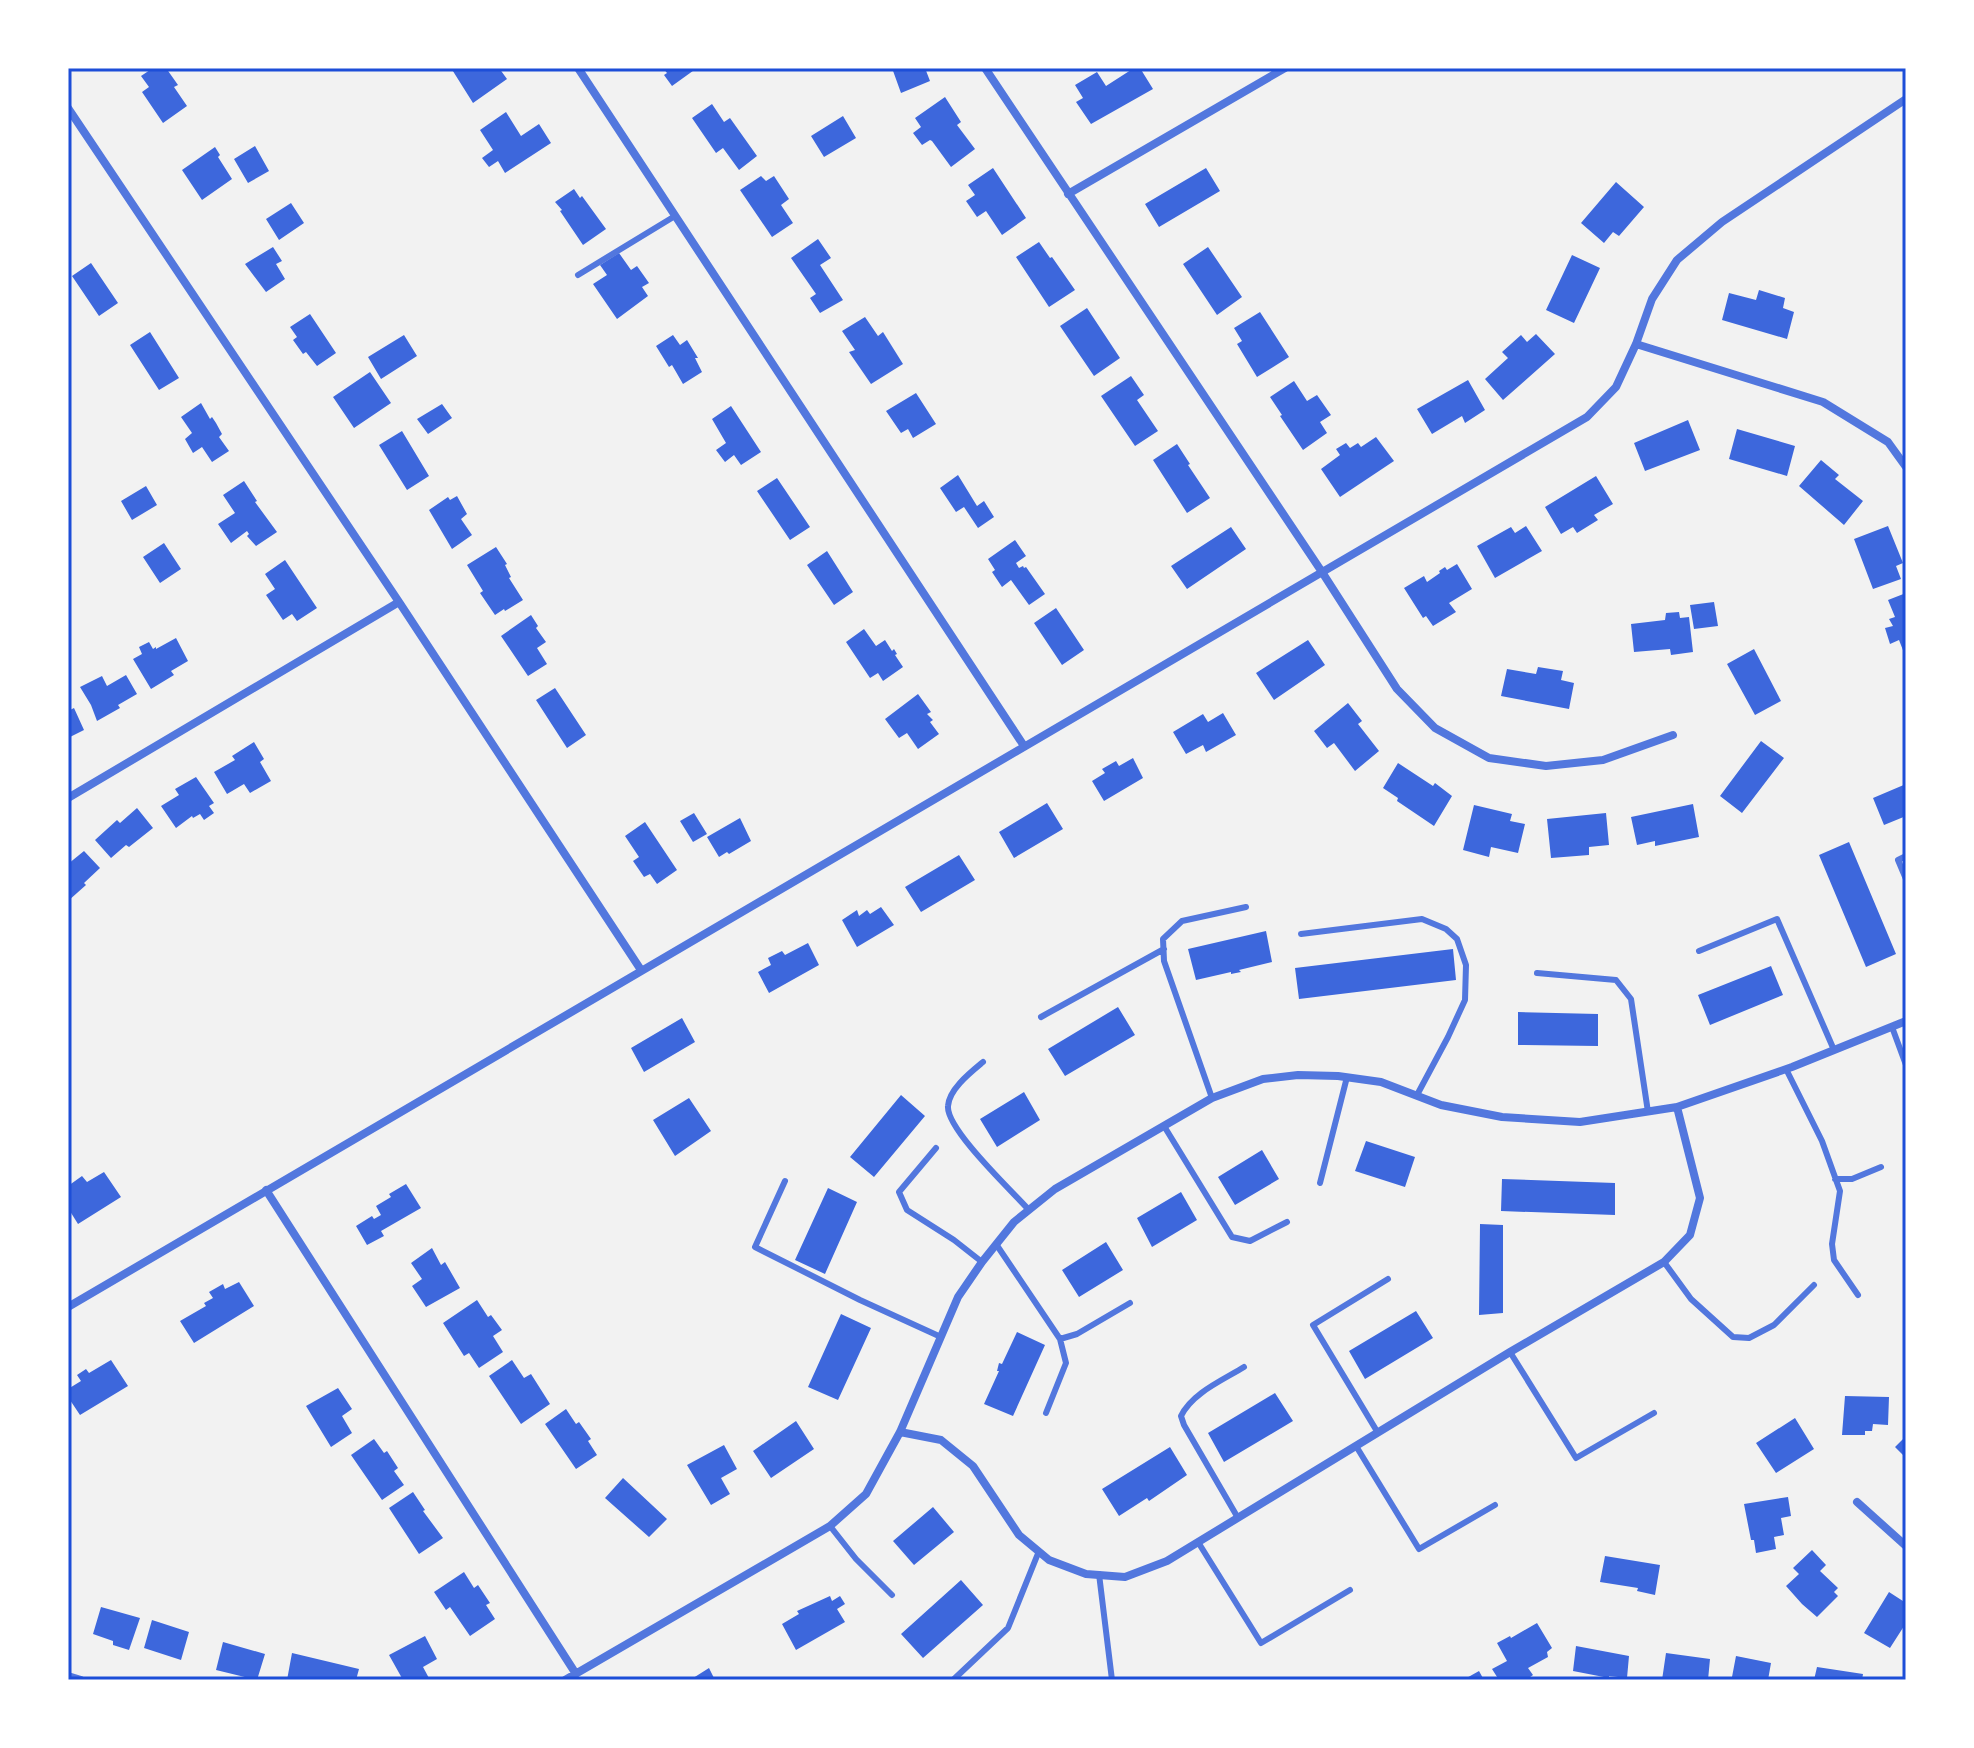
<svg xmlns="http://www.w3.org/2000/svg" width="1974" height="1748" viewBox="0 0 1974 1748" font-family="'DejaVu Sans',sans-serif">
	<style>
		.building { fill: #3d67dc }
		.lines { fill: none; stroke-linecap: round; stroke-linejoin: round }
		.service { stroke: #5277de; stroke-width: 6 }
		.minor { stroke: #5277de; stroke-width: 8 }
		.neatline { fill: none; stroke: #1d4ed8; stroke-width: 3 }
	</style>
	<rect width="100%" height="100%" fill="#f2f2f2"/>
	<path class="building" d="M153,68H166L178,85L174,87L187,106L163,123L142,92L149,87L141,76Z
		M451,68H499L507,79L473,103Z
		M663,68H697L672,86L664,75L667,73Z
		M892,68H925L930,81L901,93Z
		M1134,68H1140L1153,89L1091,124L1076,102L1083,98L1075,85L1097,72L1106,86Z
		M945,97L961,122L957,125L975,149L951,167L932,141L930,140L922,145L913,133L921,127L915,118Z
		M712,104L724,122L730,118L757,156L739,170L723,148L716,153L692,118Z
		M506,112L521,136L539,124L551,143L505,173L498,161L489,167L482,158L493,150L480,130Z
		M843,116L856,138L824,157L811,136Z
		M255,146L269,171L248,183L234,159Z
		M215,147L220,155L218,157L232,179L202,200L182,170Z
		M993,168L1026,218L1002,235L986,211L977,217L966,201L975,195L968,185Z
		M1206,168L1220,191L1159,227L1145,204Z
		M761,176L766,181L774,176L789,199L781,205L793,223L772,237L740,190Z
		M1616,182L1644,207L1619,236L1613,232L1604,243L1581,223Z
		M574,189L580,198L582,196L606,229L583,245L560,211L562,210L555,202Z
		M291,203L304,223L279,240L266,219Z
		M818,239L831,258L820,265L843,300L820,313L810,298L816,294L791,258Z
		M1039,242L1050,258L1052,257L1075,290L1049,307L1016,257Z
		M273,247L282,261L276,264L285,279L266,292L245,264Z
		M1208,247L1242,297L1217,315L1183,264Z
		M619,253L631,270L637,266L649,283L642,287L648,296L617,319L593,284L607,275L600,265Z
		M1572,255L1600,268L1574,323L1546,310Z
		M91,263L118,303L99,316L72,276Z
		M1759,290L1785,298L1783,308L1794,312L1787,339L1722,320L1729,293L1756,300Z
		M1087,308L1120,358L1094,376L1060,326Z
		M1260,312L1289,357L1257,377L1237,344L1242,341L1234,328Z
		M310,314L336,353L317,366L306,352L303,354L293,340L297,337L290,327Z
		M865,317L878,336L883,332L903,364L871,384L849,352L855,350L842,331Z
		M150,332L179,378L159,390L130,345Z
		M1536,334L1555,354L1503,400L1485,379L1508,358L1502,352L1521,335L1527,342Z
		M404,335L417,356L381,379L368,357Z
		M673,335L680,345L687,340L698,358H695L702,372L683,384L672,365L669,367L656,346Z
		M370,372L391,403L354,428L333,397Z
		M1131,376L1144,395L1137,400L1158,431L1135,446L1101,396Z
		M1468,380L1485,410L1465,423L1462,416L1432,434L1417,409Z
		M1294,381L1307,401L1317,395L1331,415L1320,422L1327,433L1303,450L1280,416L1282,415L1270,397Z
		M916,393L936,424L913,438L908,429L901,433L886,411Z
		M201,403L210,419L212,417L216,423L222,434L219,437L229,451L212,462L202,447L193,453L185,439L192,433L181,417Z
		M442,404L452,418L428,434L417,419Z
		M731,406L761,452L741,465L734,455L725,462L716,450L726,443L712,419Z
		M1688,420L1700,450L1645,471L1634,443Z
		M1737,429L1795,446L1787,476L1729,459Z
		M402,431L429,476L407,490L379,445Z
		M1376,437L1394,461L1340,497L1321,469L1340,455L1336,449L1346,443L1350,448L1358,443L1361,447Z
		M1177,444L1190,464L1188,465L1210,498L1187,513L1153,460Z
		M1821,460L1839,475L1835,479L1863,501L1844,525L1799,486Z
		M958,475L977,506L984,501L994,517L978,528L964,507L956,512L940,488Z
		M1596,476L1613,504L1594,515L1598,520L1577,533L1573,527L1561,534L1545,507Z
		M777,478L810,527L790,540L757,491Z
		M244,481L257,501L255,502L277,532L256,546L247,536L249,534L247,531L231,543L218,524L235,513L223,495Z
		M146,486L157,505L132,520L121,501Z
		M457,496L467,514L461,519L472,535L452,549L429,510L448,497L450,500Z
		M1526,526L1542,551L1495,578L1477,546L1511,527L1515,533Z
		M1888,526L1903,563L1896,566L1901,579L1873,589L1854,539Z
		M1231,527L1246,549L1187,589L1171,566Z
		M1015,540L1026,556L1016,563L1019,568L1023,566L1024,568L1026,567L1045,594L1029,605L1011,580L1002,587L992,572L995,570L988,559Z
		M164,543L181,569L160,583L143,557Z
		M496,547L507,564L505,565L511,577L509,578L523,600L505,611L504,609L495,615L480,593L483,591L467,565Z
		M827,551L853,592L834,605L807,565Z
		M285,560L317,608L297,621L292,614L283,620L266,595L275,589L265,574Z
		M1457,564L1472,589L1449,603L1456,612L1433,626L1426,616L1423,618L1404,588L1424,576L1427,582L1440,573L1439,571L1445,567L1447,570Z
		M1906,593V658L1899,640L1890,644L1885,628L1893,626L1889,619L1895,617L1888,600Z
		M1714,602L1718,626L1694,629L1690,605Z
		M1056,608L1084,650L1062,665L1034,623Z
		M1679,612L1680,618L1689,617L1693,652L1671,655L1670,649L1634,652L1631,624L1665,620L1666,613Z
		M531,615L538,626L536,628L546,642L537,648L547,664L528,676L501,636Z
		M864,629L876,646L885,640L892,651L894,649L897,654L895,655L903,667L883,681L878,673L870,678L846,642Z
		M176,638L188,661L171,671L174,675L151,689L133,659L142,654L139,647L149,642L153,649L156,647V649Z
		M1308,640L1325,665L1274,700L1256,673Z
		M1754,649L1781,701L1755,715L1727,664Z
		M1538,667L1563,671L1561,680L1574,683L1569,709L1501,696L1507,669L1536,674Z
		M126,675L137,694L118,705L120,708L97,721L91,705L80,687L102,676L107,686Z
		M555,688L586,735L567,748L536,700Z
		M918,694L931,712L927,714L933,720L930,722L939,734L918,749L907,733L899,738L885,719Z
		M1348,703L1362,721L1358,724L1379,751L1355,771L1334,743L1327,748L1314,731Z
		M74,708L84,730L68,738V711Z
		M1223,713L1236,735L1206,752L1203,745L1186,754L1173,732L1203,714L1208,722Z
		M1761,741L1784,758L1742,813L1720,796Z
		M254,742L264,759L260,762L271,781L250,793L244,784L227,794L214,772L235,760L232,756Z
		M1133,758L1143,778L1104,801L1092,781L1105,773L1102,769L1116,761L1119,766Z
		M1398,763L1433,786L1435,783L1452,796L1434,826L1397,801L1398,798L1383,788Z
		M196,777L214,803L209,806L214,813L204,820L200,814L193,818L192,816L176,828L161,806L179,795L175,789Z
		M1906,784V816L1884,825L1873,798Z
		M1047,803L1063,829L1014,858L999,832Z
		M1693,804L1699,837L1655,846V841L1637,845L1631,817Z
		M1474,805L1512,814L1510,821L1525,824L1518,853L1491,847L1489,857L1463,850Z
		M137,808L153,828L129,847L126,845L111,858L95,840L117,820L120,823Z
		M694,813L707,834L693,842L680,821Z
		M1606,813L1609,845L1589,847V855L1551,858L1547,819Z
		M740,818L751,841L729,854L727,852L719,857L707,837Z
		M645,822L677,870L657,884L650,874L644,877L633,861L639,857L625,836Z
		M1849,842L1896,954L1866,967L1819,855Z
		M84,851L100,868L84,883L86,885L68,901V864Z
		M959,855L975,880L921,912L905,887Z
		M881,907L894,925L857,947L842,920L857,910L859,916L867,910L870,914Z
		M1266,931L1272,962L1239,970L1241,972L1231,974V972L1196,980L1188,949Z
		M808,943L819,965L769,993L758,972L771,965L768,958L782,951L785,955Z
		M1453,949L1456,980L1299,999L1295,968Z
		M1771,966L1783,995L1710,1025L1698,995Z
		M1118,1007L1135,1035L1065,1076L1048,1049Z
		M1518,1012L1598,1014V1046L1518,1045Z
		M682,1018L695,1042L644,1072L631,1048Z
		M1024,1092L1040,1120L997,1147L980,1119Z
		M901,1095L925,1116L874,1177L850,1157Z
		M689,1098L711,1131L675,1156L653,1120Z
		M1366,1141L1415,1157L1405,1187L1355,1171Z
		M1262,1150L1279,1179L1235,1205L1218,1177Z
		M104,1172L121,1197L78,1224L68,1208V1186L82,1176L87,1182Z
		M1502,1179L1615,1183V1215L1501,1211Z
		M406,1184L421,1208L381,1231L384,1236L367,1245L356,1226L372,1216L374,1219L381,1215L376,1206L391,1197L389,1194Z
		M828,1188L857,1202L825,1274L795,1260Z
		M1181,1192L1197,1220L1152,1247L1137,1218Z
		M1480,1224L1503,1225V1313L1479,1315Z
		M1106,1242L1123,1270L1079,1297L1062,1270Z
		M432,1248L441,1265L445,1262L460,1288L426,1307L412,1286L422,1279L411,1263Z
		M239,1282L254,1306L194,1343L180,1321L206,1306L204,1303L213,1298L209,1292L223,1284L225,1289Z
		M477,1300L488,1317L491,1315L502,1330L493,1336L503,1352L479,1368L469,1353L464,1356L443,1323Z
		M1416,1311L1433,1338L1365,1379L1349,1351Z
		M841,1314L871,1328L838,1400L808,1387Z
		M1017,1332L1045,1345L1013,1416L984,1404L999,1371H997L999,1363L1002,1364Z
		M111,1360L128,1386L80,1415L68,1397V1389L81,1381L77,1375L86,1369L89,1373Z
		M512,1360L524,1378L531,1374L550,1404L521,1424L489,1376Z
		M338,1388L352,1409L342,1416L352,1433L331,1447L306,1406Z
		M1275,1393L1293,1421L1224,1462L1208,1433Z
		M1845,1396L1889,1397L1888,1425L1873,1424L1872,1431H1865V1435H1842Z
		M566,1409L576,1424L579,1422L591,1439L588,1441L597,1455L576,1469L545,1424Z
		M1795,1418L1814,1449L1776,1473L1756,1443Z
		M796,1421L814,1449L771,1478L753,1451Z
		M1906,1436V1458L1895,1447Z
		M374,1439L384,1453L387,1451L398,1468L394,1471L404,1485L382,1500L351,1455Z
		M724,1445L737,1469L721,1478L730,1494L711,1505L687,1465Z
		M1170,1447L1187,1475L1149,1501L1147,1498L1119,1516L1102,1489Z
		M623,1478L667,1519L649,1537L605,1498Z
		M413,1492L425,1510L423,1511L443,1538L419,1554L389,1508Z
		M1788,1497L1791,1516L1781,1518L1784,1535L1774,1537L1776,1549L1756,1553L1754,1540H1751L1744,1504Z
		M933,1507L954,1532L914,1565L893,1541Z
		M1812,1550L1826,1565L1820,1571L1838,1588L1834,1592L1838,1596L1817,1617L1802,1604L1786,1586L1799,1574L1793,1568Z
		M1605,1556L1660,1565L1655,1595L1637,1591L1638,1588L1600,1582Z
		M464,1572L474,1588L478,1585L490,1603L486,1605L495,1619L470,1636L450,1607L446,1610L434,1592Z
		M961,1580L983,1605L923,1658L901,1634Z
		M1889,1592L1906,1603V1623L1890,1648L1864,1633Z
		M830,1596L832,1601L840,1596L845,1604L837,1609L845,1622L796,1650L782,1624L799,1614L797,1611Z
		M101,1607L140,1618L129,1650L113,1645V1641L93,1634Z
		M152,1620L189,1632L181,1660L144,1648Z
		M1537,1623L1552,1648L1547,1652L1548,1657L1528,1668L1533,1675L1526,1680H1499L1492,1669L1507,1661L1497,1643L1510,1636L1511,1638Z
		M425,1636L437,1659L423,1667L430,1680H403L389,1655Z
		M223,1642L265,1654L257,1680L216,1670Z
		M1576,1646L1629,1656L1627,1678L1609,1676V1678L1573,1671Z
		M292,1653L359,1669L356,1680H287Z
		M1666,1653L1710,1659L1708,1680H1662Z
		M1736,1656L1771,1663L1768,1680H1728L1732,1677Z
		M1817,1667L1863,1674L1862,1680H1814Z
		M709,1668L715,1680H690Z
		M1479,1671L1484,1680H1463Z"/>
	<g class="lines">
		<path class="service" d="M578,275L675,216
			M1906,856L1898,860L1906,879
			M1301,934L1422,919L1446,929L1457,939L1466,965L1465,1000L1448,1037L1417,1095
			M1699,951L1777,919L1834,1050
			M1537,973L1616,980L1631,999L1648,1112
			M1041,1017L1164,949
			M1892,1027L1906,1065
			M983,1062C971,1072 949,1089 948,1106C946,1129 1012,1191 1029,1210
			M1786,1069L1822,1141L1840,1191L1832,1244L1834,1260L1858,1295
			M1212,1098L1164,961L1163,939L1182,921L1246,907
			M1164,1126L1232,1237L1250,1241L1287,1222
			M936,1148L899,1192L907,1210L954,1240L982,1262
			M1835,1179H1852L1881,1167
			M785,1181L755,1247L860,1300L941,1337
			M1320,1183L1347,1077
			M996,1244L1060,1339L1066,1363L1046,1413
			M1664,1262L1691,1299L1733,1337L1749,1338L1774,1325L1814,1285
			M1060,1339L1077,1334L1130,1303
			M1510,1352L1576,1458L1654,1413
			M1378,1433L1313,1325L1388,1279
			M1356,1446L1419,1549L1495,1505
			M1238,1518L1184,1425L1181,1416C1192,1393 1223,1380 1244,1367
			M830,1526L856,1559L892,1595
			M1198,1542L1261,1643L1350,1590
			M1099,1574L1112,1680
			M953,1680L1008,1628L1039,1551"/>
		<path class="minor" d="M578,68L1024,746
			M985,68L1322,572L1397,689L1435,728L1489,758L1546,766L1603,760L1673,735
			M68,108L399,602L641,970
			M1068,194L1285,68
			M1636,344L1823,402L1888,442L1906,467
			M68,798L399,602
			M266,1190L576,1674
			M68,1307L1587,417L1616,387L1636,344L1652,299L1677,260L1722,222L1906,99
			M900,1432L941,1440L973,1466L1019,1535L1049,1560L1086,1574L1125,1577L1167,1561L1510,1352L1664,1262L1690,1235L1700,1198L1677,1107
			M1857,1502L1906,1546
			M68,1676L81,1680
			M565,1680L830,1526L866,1494L900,1432L958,1297L982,1262L1014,1222L1055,1189L1212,1098L1263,1079L1298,1075L1338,1076L1381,1082L1441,1105L1502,1117L1580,1122L1677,1107L1792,1067L1906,1021"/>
	</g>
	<rect width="1974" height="1748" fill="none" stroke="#ffffff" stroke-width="140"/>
	<rect x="70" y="70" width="1834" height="1608" class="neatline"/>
</svg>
